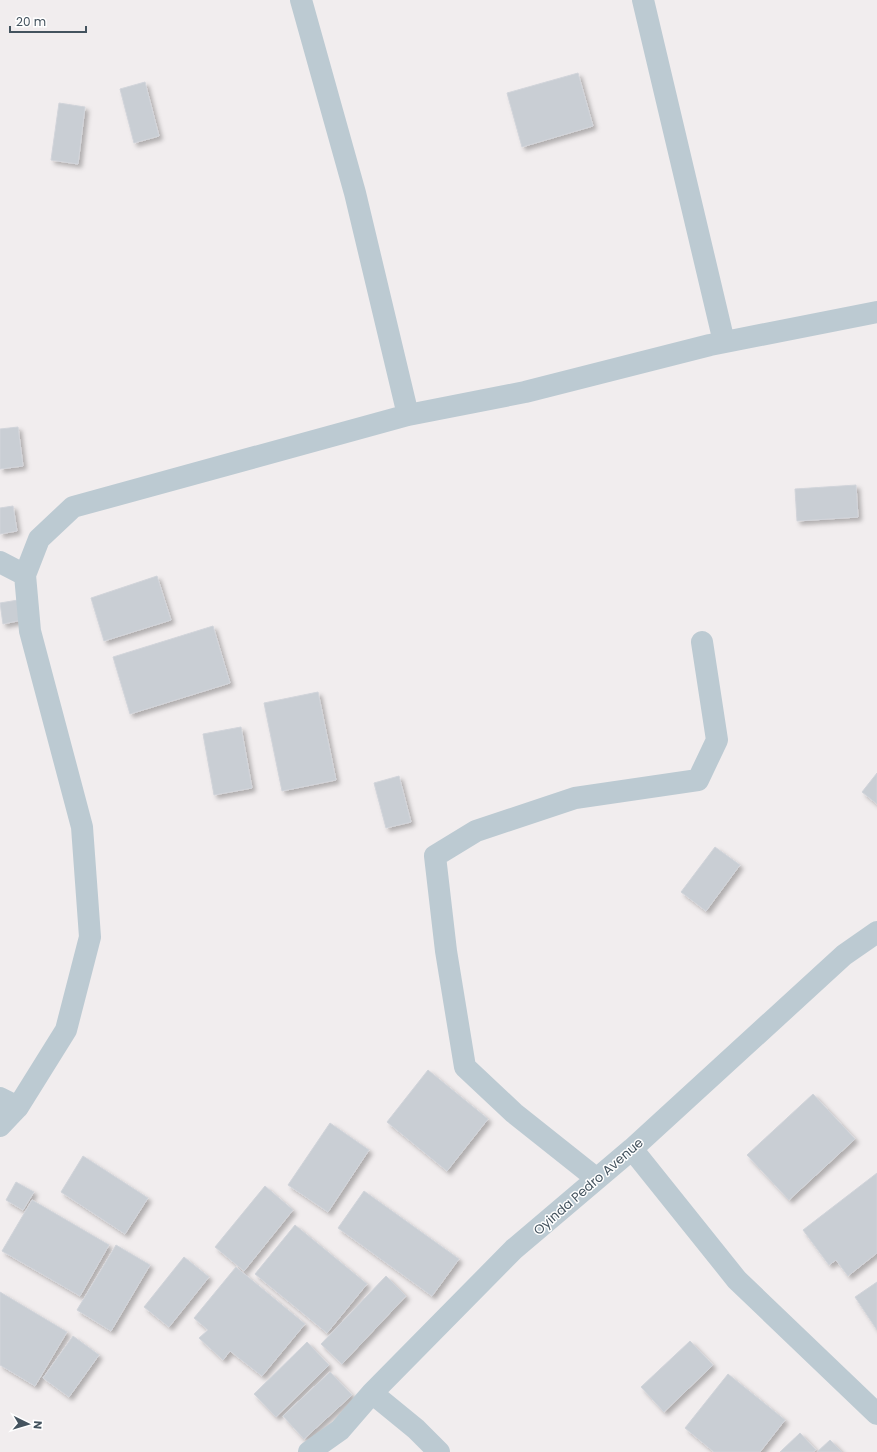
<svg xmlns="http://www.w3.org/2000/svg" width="877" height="1452" viewBox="0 0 877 1452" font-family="Poppins,sans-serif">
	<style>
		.building { fill: #c9ced4; stroke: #d1d4da; filter: url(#shadow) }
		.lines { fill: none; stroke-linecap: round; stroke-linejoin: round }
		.street { stroke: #bccad2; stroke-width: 22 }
		.labels { text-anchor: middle; stroke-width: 3; stroke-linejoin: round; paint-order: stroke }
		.street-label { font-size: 13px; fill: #44535e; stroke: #fff }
	</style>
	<defs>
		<filter id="shadow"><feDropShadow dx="3.5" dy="3.5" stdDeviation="2" flood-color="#0004"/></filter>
	</defs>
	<rect width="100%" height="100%" fill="#f1edee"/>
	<path class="building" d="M578,73L593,126L522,147L507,93Z
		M145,82L159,136L134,143L120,89Z
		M59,103L85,107L78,164L51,160Z
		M18,427L23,466L0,469V429Z
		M856,485L858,517L797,521L795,489Z
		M13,506L17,531L0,534V508Z
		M157,576L171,620L104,641L91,598Z
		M18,600L22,620L3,624L0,603Z
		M213,626L230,683L130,714L113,657Z
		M318,692L336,780L282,791L264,703Z
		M241,727L252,788L214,795L203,734Z
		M877,773V804L862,792Z
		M399,776L411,822L386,828L374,783Z
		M715,847L740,865L706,911L681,892Z
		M428,1070L488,1119L447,1171L387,1122Z
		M813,1094L855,1139L789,1200L747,1155Z
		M330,1123L369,1150L328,1212L288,1185Z
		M83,1156L148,1198L125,1234L61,1192Z
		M877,1173V1253L848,1276L836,1260L829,1265L803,1230Z
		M16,1182L34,1192L23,1210L6,1200Z
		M265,1186L293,1210L244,1271L215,1247Z
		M364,1191L459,1259L432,1296L338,1228Z
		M32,1200L109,1245L80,1296L2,1251Z
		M295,1225L367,1284L327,1333L255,1274Z
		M116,1245L150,1265L111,1331L77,1310Z
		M184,1257L209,1277L169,1327L144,1307Z
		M236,1267L305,1324L262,1376L230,1351L223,1360L199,1338L208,1330L194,1318Z
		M386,1276L406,1296L342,1364L321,1344Z
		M877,1282V1330L855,1297Z
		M0,1292L67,1332L35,1386L0,1365Z
		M73,1336L99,1355L69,1397L43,1378Z
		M690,1341L713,1365L664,1412L641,1387Z
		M307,1342L329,1365L276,1417L254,1394Z
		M330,1372L352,1395L304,1439L283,1416Z
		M728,1374L785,1420L760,1452H714L685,1428Z
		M800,1433L816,1450L813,1452H780Z
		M830,1440L842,1452H817Z"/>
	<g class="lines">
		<path class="street" d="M301,0L355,193L408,415
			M643,0L724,342
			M0,562L25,575
			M0,1098L18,1107
			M0,1126L18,1107L66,1030L90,937L82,827L30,631L25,575L39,539L73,507L408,415L525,392L710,345L877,312
			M632,1149L737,1280L877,1414
			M597,1179L514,1113L465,1067L446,951L435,856L476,831L575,798L698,780L717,740L702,642
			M372,1393L416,1429L439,1452
			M309,1452L340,1430L372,1393L514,1249L632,1149L844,955L877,932"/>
	</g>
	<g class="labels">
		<g class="street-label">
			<text transform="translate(588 1186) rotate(-41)" y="5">Oyinda Pedro Avenue</text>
		</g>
	</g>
	<g transform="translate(28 1424) rotate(95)" stroke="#ffffff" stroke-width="3" paint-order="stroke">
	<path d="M0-3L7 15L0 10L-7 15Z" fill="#44535e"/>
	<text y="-6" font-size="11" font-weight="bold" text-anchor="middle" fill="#44535e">N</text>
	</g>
	<path d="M10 26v6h76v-6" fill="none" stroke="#44535e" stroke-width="2"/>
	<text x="16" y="26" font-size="12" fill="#44535e" stroke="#ffffff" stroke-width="3" paint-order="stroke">20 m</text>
</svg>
